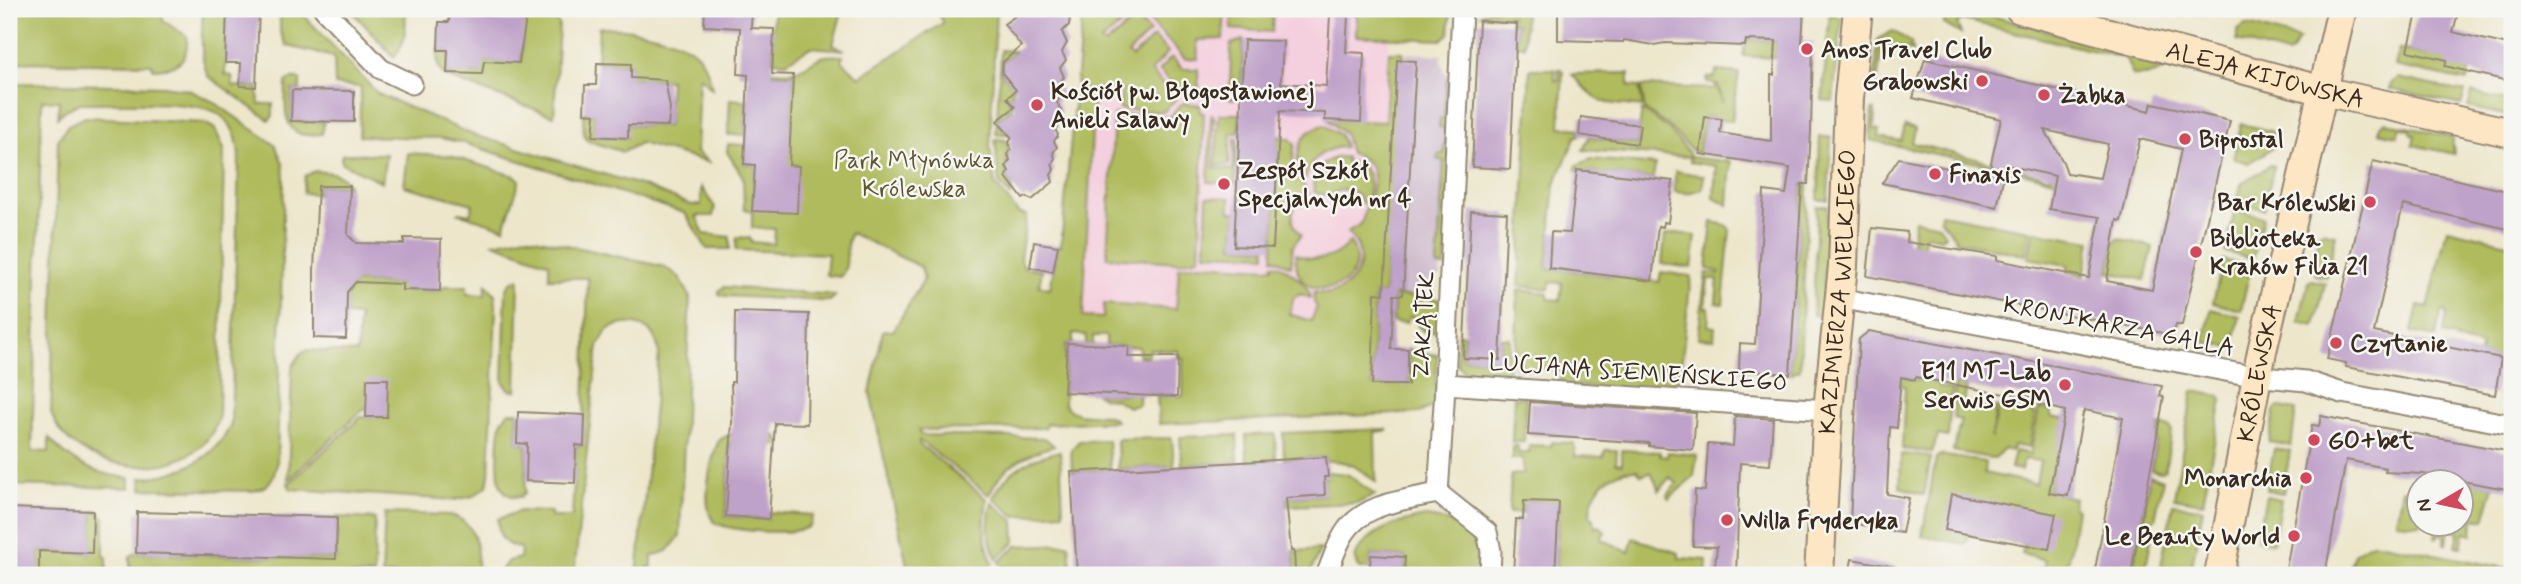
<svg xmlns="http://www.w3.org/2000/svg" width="2521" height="584" viewBox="0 0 2521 584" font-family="Mynerve,sans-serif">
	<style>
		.built { fill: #f4cfdd }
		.industrial { fill: #d0bdcd }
		.green { fill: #afbb5c; stroke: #75723d; stroke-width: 2 }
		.building { fill: #bfa2c9; fill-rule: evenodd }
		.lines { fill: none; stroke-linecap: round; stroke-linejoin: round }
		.street-casing { stroke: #948874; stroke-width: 23 }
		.secondary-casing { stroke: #948874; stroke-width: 32 }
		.street { stroke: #fff; stroke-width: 19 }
		.secondary { stroke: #fce6c4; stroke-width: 28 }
		.poi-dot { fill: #d1495b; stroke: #f6f6f2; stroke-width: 2.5 }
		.labels { text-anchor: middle; stroke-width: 5; stroke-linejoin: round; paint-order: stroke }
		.poi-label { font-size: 24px; font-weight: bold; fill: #3b2a1e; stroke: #f6f6f2; text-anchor: start }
		.street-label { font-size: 24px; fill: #3b2a1e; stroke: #f6f6f2 }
		.park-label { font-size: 24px; fill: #5e5631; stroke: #f6f6f2 }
	</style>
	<rect width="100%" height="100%" fill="#f6f6f2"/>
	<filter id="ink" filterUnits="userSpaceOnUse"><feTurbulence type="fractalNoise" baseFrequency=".0143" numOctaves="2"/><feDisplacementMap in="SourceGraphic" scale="14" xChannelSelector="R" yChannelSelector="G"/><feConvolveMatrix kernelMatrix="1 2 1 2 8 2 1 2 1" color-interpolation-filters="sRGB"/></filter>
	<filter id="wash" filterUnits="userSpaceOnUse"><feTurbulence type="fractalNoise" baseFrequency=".00686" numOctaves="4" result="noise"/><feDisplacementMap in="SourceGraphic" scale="28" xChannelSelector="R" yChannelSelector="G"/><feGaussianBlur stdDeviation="1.57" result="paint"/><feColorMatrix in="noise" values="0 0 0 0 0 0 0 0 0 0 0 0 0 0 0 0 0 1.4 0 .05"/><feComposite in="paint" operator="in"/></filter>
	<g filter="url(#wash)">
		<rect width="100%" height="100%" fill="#ede6cb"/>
		<path class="built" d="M1083,9H1391L1372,346L1053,330Z"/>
		<path class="industrial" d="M1389,52L1442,55L1441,60L1445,72L1450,75L1440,277H1435L1431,290L1434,292V297L1375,293Z"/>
		<path class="green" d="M9,9H162L163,21L187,36C189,62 177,68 153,69L152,64L9,62Z
			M203,9H227L225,75L232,76L233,86L258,87L259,104H273V116L269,120L208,76C199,56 202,30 203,9Z
			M280,9H298L378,94L471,134L643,186L691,205H701V187L715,207L713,216H696L704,234L730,237V249H707L685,213L464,143L440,138L359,136L361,87L335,85L334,57L287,46L280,32Z
			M350,9H406C405,27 407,44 394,57Z
			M484,9H551L550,17L559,24L554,116L451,79C437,73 437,64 438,50H448V73L481,74V61L521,62L523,17L483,15Z
			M773,9H812L841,15L833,45L845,50L811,47L786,62L773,61Z
			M936,9H996L990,148L995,184L1019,214L1027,215L1020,257L1024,267L1042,270L1039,286L1050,288L1058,246H1061L1083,9H1138L1101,42L1105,45L1136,18L1150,32L1128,54L1132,57L1154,37L1168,52L1151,71L1176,99L1163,112L1120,109L1121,90L1094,89L1083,317L1103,318L1104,304L1176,309L1179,267L1199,264L1267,268L1273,267V264C1287,266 1309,285 1311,298L1301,294L1294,297L1289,314L1311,321L1317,307L1314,302V292C1350,302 1377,257 1347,232L1361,224C1364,218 1363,213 1366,208C1375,186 1381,161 1350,153L1345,134L1328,120L1385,122L1389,52H1403L1384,294H1375L1372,385L1408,384V349L1421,353L1437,355L1435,405L1419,413L1159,424L1157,396H1183V358L1178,357V351L1150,349L1148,357L1141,355L1139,405L1128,407L1115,399L1103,398L1095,393L1126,395L1138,368L1139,347L1106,345V336H1093V345L1086,344V335L1073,334V343L1066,344L1064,404C1079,425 1104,406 1116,421L1046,424L1045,428L919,430L920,435L1045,438L1054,446C1025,454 1001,466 989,495L919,440V444L987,499C983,523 983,541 993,563L980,575H909L870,393L883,330L893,331L924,279L921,267L851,233C842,246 852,265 840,277L826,275L828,254L736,250L737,237L750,238L751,242L774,244L775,229L752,228V211L744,209L743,177L727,152L728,144L745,145L744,164L755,165L753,210L788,165L793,75L772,74V71C779,71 788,73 795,71C818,62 815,53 843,56L842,61L859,77L943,23Z
			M1139,9H1225L1223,39L1197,40L1198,59H1185Z
			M1232,9H1273L1272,32L1231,29Z
			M1291,9H1451L1449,34L1441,40L1356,36L1357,15Z
			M1490,9H1525L1524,46L1516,45L1517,24L1511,23V16L1480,15Z
			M1949,9H1967L2162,62L2165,69C2155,74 2145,78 2133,75L2125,58L1963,20L1957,23L1961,34L1944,24V16Z
			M1830,13L1842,18L1833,101L1822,100Z
			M2245,25L2252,26L2299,39L2291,52L2287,54L2237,41V31Z
			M599,27C622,27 681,36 697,54C706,64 710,76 712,89L699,76L696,152L710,163L640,143L623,152L588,141C581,133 584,123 584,113L595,114L594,136L627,138V125L668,126L670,80L630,78L631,64L597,63Z
			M1893,31L1912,43L1910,46L1913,48V51L1882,44L1876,93L1873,92L1878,39Z
			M1243,40L1241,99H1230L1231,44Z
			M1746,40L1776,41V58L1743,56Z
			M2429,41L2469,71L2467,81L2395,66L2399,49L2426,55Z
			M1001,50L1016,51L1003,62L1002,73L1013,86L1012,93L1008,99L1011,103V110L1000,118V124L1009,134H996Z
			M1172,57L1182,69H1198L1199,95L1181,94L1159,70Z
			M1530,69H1555V80H1559L1558,69H1561L1563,73L1560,127L1580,129L1579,136H1576L1555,184L1547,268L1659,282L1661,272L1691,276L1680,377L1663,392L1560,385L1561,370L1515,367L1518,290L1548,293V299L1560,300L1562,283L1550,282L1549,289L1519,286Z
			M1716,71L1739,73L1732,121L1705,117L1698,153L1694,152L1668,126L1645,110L1641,86L1714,89L1715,85L1723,103L1718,84L1707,82V78L1715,77Z
			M1629,73V86L1639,87L1643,107C1602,102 1599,107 1572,74Z
			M2397,78L2465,92L2461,105L2389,89L2391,83Z
			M291,79H300V90H292L291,121L324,122L322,134C315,134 306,136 300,134C281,127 286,98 286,82Z
			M1447,80H1454L1445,267L1437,266L1444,161L1438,159V155L1444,154L1446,128L1439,127L1440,118H1444Z
			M10,83L164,86L189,90L214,102L275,145L283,163L284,177L277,463C274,479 269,487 253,491L142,489L141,478C180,475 213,461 231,425L239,161C239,142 234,123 217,113C198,100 108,103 80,103L65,110L58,117L59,101L42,100L32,451L49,452V438C71,464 97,475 130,478V488L9,485Z
			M2472,93L2512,102V117L2468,107Z
			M730,99L747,101L745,135H728Z
			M1183,103L1200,105V113H1204L1199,258L1179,262L1107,257L1114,114L1181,118V115H1171Z
			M1642,110L1667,128L1689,153L1690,157L1731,162L1728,205L1714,197L1716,166L1690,162L1689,157L1583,150L1589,137L1637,144Z
			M1872,110H1875L1874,129L1879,130V137L1901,141L1905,126L1915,129L1912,143L2049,177L2054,157L2058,165L2055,180L1870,140Z
			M1211,114L1214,116L1212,167L1233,170L1235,138H1237L1235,184L1208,182Z
			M1219,114H1240L1239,133H1231L1229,165H1215Z
			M85,117L205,123L215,129L224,149L219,414C205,486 74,481 51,413L58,140L68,125Z
			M2385,122L2452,137L2454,154L2413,145L2415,135L2411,133V130L2400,127L2397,136L2379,132L2381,125Z
			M2241,124L2271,131L2275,138L2272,148L2249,163L2235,159L2234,156Z
			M1324,125L1340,135L1345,147C1324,147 1309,160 1305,180C1291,159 1298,131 1324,125Z
			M1278,136L1290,139L1295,145C1289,165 1299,178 1309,194C1290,201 1288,221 1301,235L1293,246L1291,266L1273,258Z
			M1820,137H1831L1828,200H1818Z
			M995,139L1005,140L1008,145L1006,177L1012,185L1011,196L999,183Z
			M408,153L451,156L515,176L520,180L504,228L458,213L460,212L470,214L473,204L404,186Z
			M343,154H386L382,182L342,163L341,157Z
			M1337,157H1346V162L1360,163C1371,175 1373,189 1363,204C1356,189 1342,185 1329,196L1314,192C1311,173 1320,163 1337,157Z
			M1591,159L1655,165L1653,179L1575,170L1577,165Z
			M2270,165L2274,166L2264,209L2237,203L2241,184Z
			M315,171C328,173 343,171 348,186H318V194L303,193L305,176Z
			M1675,171L1704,176L1702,189L1687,193L1675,192Z
			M1802,184H1808L1800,369L1790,374Z
			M1207,197L1230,198V212H1236L1233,246L1266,248V255L1205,253Z
			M1817,206H1828L1822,316L1813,315Z
			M2235,210L2263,217L2253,259L2225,252Z
			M1941,214L2030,230L2025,255L1957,241L1940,219Z
			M1915,220L1939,225L1945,235L1941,238L1926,235L1923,246L1912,243Z
			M1712,222L1726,225L1730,230L1723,304L1716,303L1718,279H1708L1705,307L1709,308L1708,326L1715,327L1714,339L1698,338L1706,273L1719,274V271L1707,269Z
			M2447,229L2512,244V399L2500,396L2504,374H2508L2510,361L2480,354L2481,346L2456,340V337L2443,334L2446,312L2441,311L2436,337L2412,332L2418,305L2428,307Z
			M2033,231L2091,241L2084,275L2068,271V265L2028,258Z
			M2323,231L2336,235L2326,277L2316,275L2312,266L2319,233Z
			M1677,233L1696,236L1692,268L1662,264L1665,235Z
			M526,236L665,267L679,277L690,296L680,536L668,551L652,556V567H648V575H637L659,354C656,324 633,318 608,329L598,346L574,575H497L508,561L520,558L521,548C503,546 498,536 498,519L520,511L551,512V517H572L576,445L583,446L588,278H549V263L494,243Z
			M2117,238L2153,247L2145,280L2109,272L2112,247Z
			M1350,242C1379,290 1291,312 1296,254C1316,263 1335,259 1350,242Z
			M2223,260L2251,266L2241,310L2213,303Z
			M519,278L516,391H511L503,382L506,291L510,283Z
			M2312,280L2325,283L2315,326L2299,322L2308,282Z
			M355,282L402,284L403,290L439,291L445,286H467V294L485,295L486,284L495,294L496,307L489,475L487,486L473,496L454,500L291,489L288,484L361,417H386L367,406L288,480L292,367L302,352L307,350L357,353L359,316L346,315L347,290L352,288Z
			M724,287L836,295L830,301H825L725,296L719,294V291Z
			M1394,295L1444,300L1442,331L1424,332L1418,326L1416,318L1409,317L1406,323L1393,322Z
			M2211,309L2240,316L2233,345L2230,347L2204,342Z
			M1458,334H1464L1463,358L1500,360L1501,338H1510L1508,372L1503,378L1465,372L1457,364Z
			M1896,373L1906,378L1939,383V387L1952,389L1948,437L1938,435L1932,452L1902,449L1905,387L1900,385Z
			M1955,384L1967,387L1964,402L1996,408L1991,439L1999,407L2035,413L2029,447L2013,446L2012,451L2004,449L1995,459L1953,451L1961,420L1954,418Z
			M2193,391L2220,396L2222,400L2203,503L2174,498Z
			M1514,397H1526L1524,442H1512Z
			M2279,407L2296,410L2291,446L2269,442L2275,411Z
			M2039,408L2051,410V417L2065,419L2049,492L2074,498L2073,508L2077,509L2069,560L2056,569L2044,568L2045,560L2022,554L2024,544L1968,534L1967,542L1964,544L1922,536L1936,458L1940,455L1985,462L1984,473L2036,484L2040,461L2024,459L2021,470L2011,468L2015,451L2030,454Z
			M509,412H518L517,443L527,444L525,494H522L521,497C513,497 507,496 502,488C496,479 498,432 502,421C504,417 506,416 509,412Z
			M2159,425L2170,427L2172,430L2165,470L2161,472L2151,470Z
			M1387,429V431L1375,432L1376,482C1358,468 1351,460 1326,461V457L1284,459L1283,433Z
			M731,434L777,436L780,441L777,445H773L730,443L726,516L768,519L769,512L813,515L810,526C796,536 729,532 714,522C700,504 711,459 719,440Z
			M1275,434L1276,460L1247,461L1246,435Z
			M1237,435L1238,462L1182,465L1180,437Z
			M1172,438L1174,466L1118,469L1117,439Z
			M1108,440L1110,470L1072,472L1071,450L1079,441Z
			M1552,442L1574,443L1575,456L1603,457L1605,450H1617L1616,463L1622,464V450L1660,452V456L1667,457L1668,452L1697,455L1694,476L1669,499L1667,496L1677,483L1670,477L1659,490L1651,472L1641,475L1637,470C1611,469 1590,489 1590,515L1594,519L1595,527L1600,526L1605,532L1601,539L1629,552L1633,538L1679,553V558L1707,560L1706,575H1555L1559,503L1525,501L1523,513H1509L1511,475L1523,474V459H1512V446H1518V453H1529V445L1551,446Z
			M2274,449L2290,451L2283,493L2266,490Z
			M1060,451L1063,513L1015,516L993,498C1007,469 1030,458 1060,451Z
			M1901,454L1931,457L1924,495L1900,487Z
			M1327,472L1347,474L1375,495L1358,503L1287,506L1286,498L1324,495V477H1327Z
			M2150,475L2163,480L2155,519L2152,521L2142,519Z
			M2456,480L2471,483V486L2474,482L2494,486L2484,520L2473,518L2472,535L2464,533L2461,547L2456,546L2459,531L2449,529L2447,544H2444L2445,535L2438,534L2437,538H2435L2437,526L2429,525L2462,524V482H2455Z
			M2402,489L2419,492V498L2415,497L2412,512L2419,513L2420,524L2396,522Z
			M2266,496L2281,499L2273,543L2257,540Z
			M992,503L1014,521L1015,542L997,559C988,541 986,522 992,503Z
			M2173,504L2203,509L2190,575H2159Z
			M93,511H98L104,518V556L107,557V575H9V551H14V574L38,575L39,551L91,553Z
			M385,513L451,515C479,524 478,551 477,575H382Z
			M337,517L375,519L374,575H130V556L136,553L336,559Z
			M1426,517C1467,522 1480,535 1477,575H1404L1405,557L1371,555L1370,569H1359L1355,556C1370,529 1397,522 1426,517Z
			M2141,524L2151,526L2153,529L2146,568L2143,570L2133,569Z
			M2371,543H2378L2512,569L2506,575H2348L2354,554Z
			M1069,544L1072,575H1009L999,562L1017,546Z
			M1321,549L1309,575H1254L1295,571L1294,551Z"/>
		<g id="blocks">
			<path class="building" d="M227,9H259L256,87L240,86L241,63H225Z
				M450,9H484L483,15L524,17L525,25L519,63L484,61L482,74L447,73L448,50H438L439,22H449Z
				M705,9H752L751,28L774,29L772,74L793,75L789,165L799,166L797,213L752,211L755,165L744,164L748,75L738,74L740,28L704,26Z
				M1025,9H1033L1038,15L1052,16L1063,9L1070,18L1069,25L1062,32L1067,43L1062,52L1066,60L1060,68L1064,77L1058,85L1062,94L1057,102L1061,111L1056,118L1059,124L1055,129L1058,135L1054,141L1057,147L1053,153L1055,158L1052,164L1054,170L1051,175L1053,182L1032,200L1026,197L1023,199L1006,177L1009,171L1006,166L1010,160L1008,154L1011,149L1009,142L1012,138L997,121L1015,107L1007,98L1016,90L1002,73L1003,62L1021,46L1004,24Z
				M1558,9H1804L1802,42H1813L1811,131L1808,184H1802L1790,374L1739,370L1740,343L1755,344L1764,191L1786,194L1790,168L1700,154L1705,117L1722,119L1720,133L1771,141V75H1774L1776,41L1746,40L1745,46L1665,43L1654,45L1624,40L1623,42L1558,40Z
				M2418,9H2459L2453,32L2512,46V82L2445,66L2447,60L2408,51Z
				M1330,15L1348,16L1346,52L1364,53L1361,122L1325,120V113L1280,111L1273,248L1234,246L1244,40L1283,41L1281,83L1326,86Z
				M1479,21L1517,24L1510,169L1472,167Z
				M1925,59L2150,111L2152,103L2158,104L2230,121L2182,325H2176L2173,335L1867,276L1872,228L1907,232L1906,242L1997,256V260L2089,278L2100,217L2049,209L2055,176L2006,165L1997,207L1882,183L1899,158L1988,176L2001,119L1913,98ZM2045,130L2108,144L2100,178L2067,173L2063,162ZM2140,139L2181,149L2152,290L2107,281L2117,220L2121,221Z
				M1397,60L1416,61L1403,295H1394L1391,349H1408V385H1372L1375,293L1384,294Z
				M597,63L631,64V78L665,80L670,108L668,126L628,125V138L593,136L595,114L584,113L585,85H596Z
				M292,90L354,91V122L291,121Z
				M1581,117L1640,125L1637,144L1579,135Z
				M2373,161L2512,192V230L2403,205L2374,332L2501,358L2495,395L2346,367V363L2327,359Z
				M1577,170L1673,181L1668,223L1664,222L1663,227L1658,226L1652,281L1549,268L1551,232L1570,233Z
				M318,186H350L348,235L356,243L404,244V238L441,239L440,291L402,290V284L356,282L347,292L346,339L314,338V270Z
				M1471,211L1507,213L1500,360L1463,358Z
				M1034,242L1058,246L1053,272L1030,267Z
				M735,312L809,314L807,424L775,423L769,519L726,516L732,422L731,382H734Z
				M1869,331L2162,386L2160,396L2164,397L2131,575H2094L2123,418L2085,410L2083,413L2068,496L2049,493L2065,411L2040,405L2041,399L2006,392L2005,394L1991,392L1916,377L1915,380L1901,377L1897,428L1890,427L1887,494L1909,498L1902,533L1850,523L1859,339Z
				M1067,343L1129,346L1128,357H1178L1177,397L1064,392Z
				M367,379H388L387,417H366Z
				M1530,402L1696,413L1693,450L1649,446V443L1528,435Z
				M518,412L585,415L584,446L576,445L575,483L526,481L527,444L517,443Z
				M1735,416L1773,419L1770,465L1740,463L1736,575H1714L1717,547L1693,546L1695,490L1705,491L1708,444L1733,446Z
				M2321,416L2512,452V490L2423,474L2385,472L2386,468L2346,460L2325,575H2285L2312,425L2319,426Z
				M1326,457L1328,477H1324L1325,495L1286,498L1291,551H1294L1295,571L1232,575H1077L1071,472Z
				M1951,494L2056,514L2049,549L1945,530Z
				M1524,501L1559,502L1555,575H1513L1516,519L1523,520Z
				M9,508L93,511L92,553L39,551V575L14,574V551H9Z
				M137,512L337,517L336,559L136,553Z
				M1371,555L1405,557L1404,575H1369Z
				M1852,559L1896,567L1895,575H1849Z"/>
		</g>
	</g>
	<g filter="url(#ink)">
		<use href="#blocks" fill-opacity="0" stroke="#948874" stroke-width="2"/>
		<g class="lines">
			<g class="street-casing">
				<path id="street" d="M324,9L381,69L412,84
					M1839,298L2252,376L2306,381L2342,393L2512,425
					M1445,384L1828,410
					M1438,493L1444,404L1462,9
					M1438,493L1487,532L1491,551L1490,575
					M1326,575C1332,562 1336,547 1344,534C1363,503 1405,500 1438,493"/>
			</g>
			<g class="secondary-casing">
				<g id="secondary">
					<path id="s1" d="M2020,9L2327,92L2512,133"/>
					<path id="s2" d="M1819,575L1828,410L1843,266L1849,98L1858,9"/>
					<path id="s3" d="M2219,575L2262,351L2342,9"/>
				</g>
			</g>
			<use href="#street" class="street"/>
			<use href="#secondary" class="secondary"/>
		</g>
	</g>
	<g class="poi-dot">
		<circle cx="1807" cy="49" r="7"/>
		<circle cx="1982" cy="81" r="7"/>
		<circle cx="2044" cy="95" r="7"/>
		<circle cx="1037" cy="105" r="7"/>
		<circle cx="2185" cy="139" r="7"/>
		<circle cx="1935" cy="174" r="7"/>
		<circle cx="1224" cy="184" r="7"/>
		<circle cx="2370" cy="202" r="7"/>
		<circle cx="2196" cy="252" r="7"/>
		<circle cx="2336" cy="343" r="7"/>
		<circle cx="2065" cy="385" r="7"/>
		<circle cx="2314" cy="440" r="7"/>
		<circle cx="2306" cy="478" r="7"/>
		<circle cx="1727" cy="520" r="7"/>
		<circle cx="2294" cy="536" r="7"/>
	</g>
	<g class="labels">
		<g class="poi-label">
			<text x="1821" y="57">Anos Travel Club</text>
			<text x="1968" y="89" text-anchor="end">Grabowski</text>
			<text x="1051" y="99">Kościół pw. Błogosławionej<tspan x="1051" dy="28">Anieli Salawy</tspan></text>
			<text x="2058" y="103">Żabka</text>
			<text x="2199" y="147">Biprostal</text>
			<text x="1238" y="178">Zespół Szkół<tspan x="1238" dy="28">Specjalnych nr 4</tspan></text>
			<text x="1949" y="182">Finaxis</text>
			<text x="2356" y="210" text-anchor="end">Bar Królewski</text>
			<text x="2210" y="246">Biblioteka<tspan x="2210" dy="28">Kraków Filia 21</tspan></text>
			<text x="2350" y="351">Czytanie</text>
			<text x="2051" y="379" text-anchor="end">E11 MT-Lab<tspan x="2051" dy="28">Serwis GSM</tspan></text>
			<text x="2328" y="448">GO+bet</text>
			<text x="2292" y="486" text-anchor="end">Monarchia</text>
			<text x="1741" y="528">Willa Fryderyka</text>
			<text x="2280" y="544" text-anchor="end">Le Beauty World</text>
		</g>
		<g class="street-label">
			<text dy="8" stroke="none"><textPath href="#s1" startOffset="254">ALEJA KIJOWSKA</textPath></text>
			<text dy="8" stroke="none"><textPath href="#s2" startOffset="284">KAZIMIERZA WIELKIEGO</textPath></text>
			<text transform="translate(1423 325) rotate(-87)" y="8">ZAKĄTEK</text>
			<text transform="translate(2119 326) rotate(11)" y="8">KRONIKARZA GALLA</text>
			<text transform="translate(1638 372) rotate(4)" y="8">LUCJANA SIEMIEŃSKIEGO</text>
			<text dy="8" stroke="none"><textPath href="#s3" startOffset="206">KRÓLEWSKA</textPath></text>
		</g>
		<g class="park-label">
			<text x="914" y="168">Park Młynówka<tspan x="914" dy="28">Królewska</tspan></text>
		</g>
	</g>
	<rect width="2521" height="584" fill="none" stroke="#f6f6f2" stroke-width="35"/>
	<g transform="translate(2440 503) rotate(261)"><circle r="33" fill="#f6f6f2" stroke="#aba49d" stroke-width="2"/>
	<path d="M0-5L12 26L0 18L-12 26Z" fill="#d1495b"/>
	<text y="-10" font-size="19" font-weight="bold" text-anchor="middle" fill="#3b2a1e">N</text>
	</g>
</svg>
